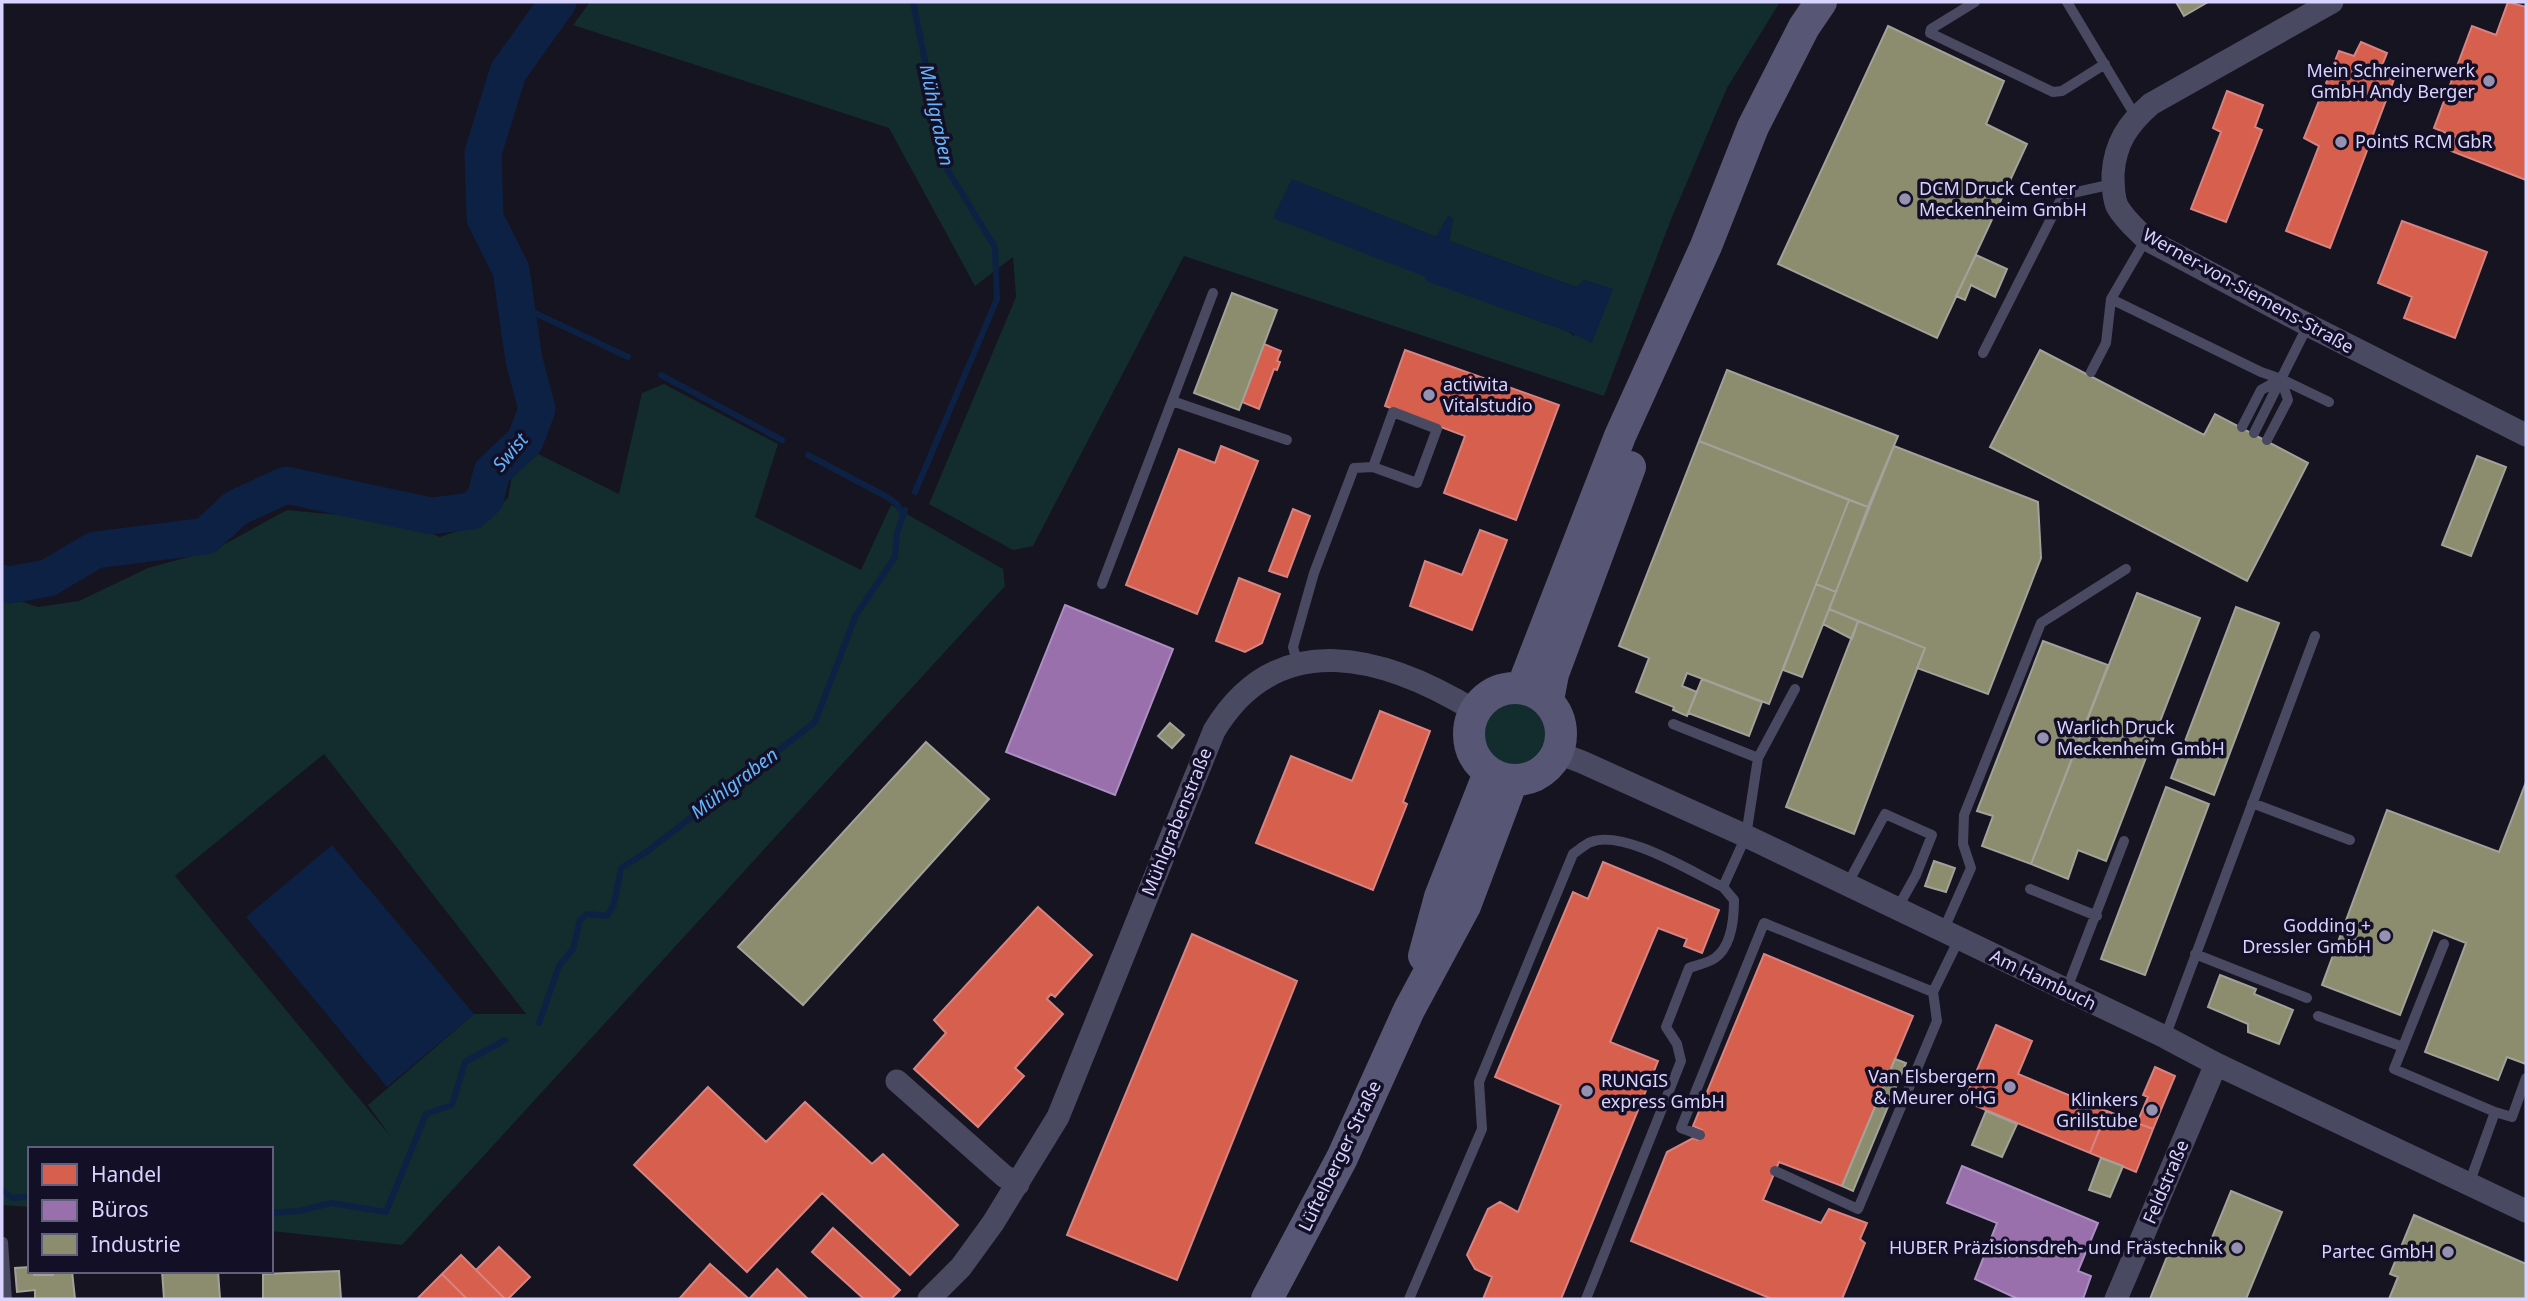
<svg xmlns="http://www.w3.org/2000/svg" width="2528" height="1301" viewBox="0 0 2528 1301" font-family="'Noto Sans',sans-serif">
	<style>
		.green { fill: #132c2d; fill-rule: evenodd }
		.water { fill: #0d2144 }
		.shops { fill: #d6604d; stroke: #d78382; stroke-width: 2 }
		.offices { fill: #9970ab; stroke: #ac8ec4; stroke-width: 2 }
		.industry { fill: #8c8c6e; stroke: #a3a29a; stroke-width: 2 }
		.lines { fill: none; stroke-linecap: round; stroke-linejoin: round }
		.stream { stroke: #0d2144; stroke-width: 6 }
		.river { stroke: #0d2144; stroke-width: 37 }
		.service { stroke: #4a4962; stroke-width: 10 }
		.minor { stroke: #4a4962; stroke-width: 23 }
		.secondary { stroke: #575674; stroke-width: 32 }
		.poi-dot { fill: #9591b1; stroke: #130f26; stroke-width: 2.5 }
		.labels { text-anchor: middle; stroke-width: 7; stroke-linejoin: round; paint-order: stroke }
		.poi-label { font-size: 18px; fill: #d9d4ff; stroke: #130f26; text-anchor: end }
		.street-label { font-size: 18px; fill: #d9d4ff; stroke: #130f26 }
		.water-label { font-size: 19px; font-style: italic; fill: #62b6ff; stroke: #130f26 }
	</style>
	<rect width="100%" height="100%" fill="#161421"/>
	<path class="green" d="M590,2H1780L1727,88L1670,222L1604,396L1184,256L1033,546L1013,550L929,504L1016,297L1013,257L975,286L889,128L573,25ZM1291,179L1436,237L1449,216L1453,219L1449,241L1576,287L1585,280L1613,290L1574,336L1567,331L1426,280L1427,277Z
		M664,384L778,444L755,517L861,570L891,505L1003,569L1005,586L402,1245L271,1231V1149H30V1207L2,1205V595L38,607L79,601L148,568L214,550L287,510L402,521L440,537L485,522L508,498L512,476L538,454L619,494L642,393ZM324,754L526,1014H474L368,1105L391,1137L175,876Z
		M1483 734a33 33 0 1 1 66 0a33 33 0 1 1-66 0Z"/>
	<path class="water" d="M1292,179L1436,237L1448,216L1453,218L1449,241L1576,287L1585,280L1613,289L1592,343L1567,331L1426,281V277L1273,218Z
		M332,845L474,1014L387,1087L246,917Z"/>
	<path class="shops" d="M2508,2L2526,7V180L2451,151L2456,137L2434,128L2472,26L2496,35Z
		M2361,42L2387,53L2381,68L2396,74L2330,248L2286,231L2319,146L2304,138L2339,51L2354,56Z
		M2227,91L2263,105L2255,127L2262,130L2226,222L2191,209L2221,132L2213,128Z
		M2402,221L2487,252L2455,338L2404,318L2412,297L2378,283Z
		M1264,344L1281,351L1277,361L1280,362L1277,370L1274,369L1259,409L1242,402Z
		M1405,350L1559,405L1516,520L1444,493L1465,436L1385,406Z
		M1221,446L1258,461L1197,614L1126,585L1179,449L1215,463Z
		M1293,509L1310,516L1287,577L1269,571Z
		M1480,530L1507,540L1472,630L1410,606L1425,561L1462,575Z
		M1239,578L1280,594L1262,643L1245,652L1216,641Z
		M1380,711L1430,731L1403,802L1407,804L1373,890L1256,843L1291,756L1352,781Z
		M1603,862L1719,910L1702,953L1684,946L1687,939L1658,928L1610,1042L1658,1061L1561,1299H1483L1492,1277L1475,1269L1467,1255L1488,1209L1500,1202L1518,1212L1561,1105L1495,1077L1573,892L1588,899Z
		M1038,907L1092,955L1055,997L1051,994L1047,999L1063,1014L1015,1068L1024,1076L978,1127L914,1069L946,1033L934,1020Z
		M1192,934L1297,981L1177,1280L1067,1235Z
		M1764,954L1913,1016L1842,1186L1779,1162L1763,1200L1821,1223L1829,1209L1867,1223L1860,1239L1865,1243L1842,1299H1772L1631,1241L1667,1152L1693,1138L1698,1140L1702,1130L1693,1126Z
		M1996,1025L2032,1041L2018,1074L2107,1111L2090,1153L1964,1101Z
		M2155,1067L2175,1076L2153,1129L2137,1123L2148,1097L2143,1095Z
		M708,1087L766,1142L805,1102L872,1164L883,1154L958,1225L910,1275L822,1193L747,1272L634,1165Z
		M2107,1111L2153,1129L2136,1172L2090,1153Z
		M833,1228L900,1290L891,1299H864L812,1252Z
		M499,1247L530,1277L508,1299H505L476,1270Z
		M461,1255L505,1299H467L442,1274Z
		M710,1264L749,1299L777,1269L808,1299H679Z
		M442,1274L467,1299H417Z"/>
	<path class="offices" d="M1065,605L1173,649L1115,795L1006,752Z
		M1962,1166L2098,1223L2078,1271L2091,1276L2083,1299H2018L1975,1279L1997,1223L1947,1203Z"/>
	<path class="industry" d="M2176,2H2208L2184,16Z
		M1888,26L2004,81L1986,124L2027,144L1937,338L1778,264Z
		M1976,255L2007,269L1995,297L1971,285L1965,300L1956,296Z
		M1232,293L1277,310L1239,410L1194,393Z
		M2040,350L2204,435L2215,414L2308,463L2247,581L1990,447Z
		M1727,370L1898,436L1868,507L1699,441Z
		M1699,441L1849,500L1769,704L1687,673L1682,686L1697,692L1687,716L1673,710L1674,707L1636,692L1649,658L1619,646Z
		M1894,446L2038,502L2041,558L1988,694L1917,668L1925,648L1829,609Z
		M2477,456L2506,467L2471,556L2442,545Z
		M1849,500L1868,507L1836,592L1816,584Z
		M1816,584L1836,592L1802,677L1783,670Z
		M2137,593L2200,618L2106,861L2078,850L2068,879L2031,864Z
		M2236,607L2279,623L2214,795L2171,778Z
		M1829,609L1858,621L1852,639L1823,624Z
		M1858,621L1925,648L1854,834L1786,807Z
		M2043,641L2108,665L2031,864L1982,846L1993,816L1977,811Z
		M1702,679L1762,702L1749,736L1688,713Z
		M1170,723L1184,735L1172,748L1158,736Z
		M926,742L989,799L803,1005L738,947Z
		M2526,782V1064L2507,1057L2498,1080L2425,1052L2466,943L2433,930L2400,1015L2322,985L2387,810L2499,852Z
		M2166,787L2209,804L2145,975L2101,959Z
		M1934,861L1955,868L1946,892L1925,886Z
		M2220,975L2256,989L2254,994L2293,1010L2279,1044L2248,1032V1024L2208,1007Z
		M1895,1059L1906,1063L1853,1191L1842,1186Z
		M1986,1111L2017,1124L2002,1157L1972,1145Z
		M2101,1158L2123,1166L2110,1197L2089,1190Z
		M2231,1191L2282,1212L2246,1299H2150L2173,1242L2205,1255Z
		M2414,1215L2526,1264V1299H2389L2398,1277L2390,1274Z
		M30,1267V1271H34V1275H53V1271H72L75,1299H35V1290L17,1292L15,1268Z
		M162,1271H218L220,1299H164Z
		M339,1271L341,1299H263V1274Z"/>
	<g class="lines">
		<path class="stream" d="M913,2L947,169L995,247L997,299L915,492
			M516,304L628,357
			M661,375L782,440
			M808,455L887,497L897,504L903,514
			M539,1023L559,966L573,949L580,920L587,914L607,916L614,904L621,868L645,853L815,722L856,615L895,557L897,533L905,510
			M2,1190L12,1198L30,1196
			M271,1213L299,1211L331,1203L386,1212L426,1114L452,1105L465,1062L505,1040"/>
		<path class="river" d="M2,583L9,585L48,578L95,550L206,536L236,508L286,485L431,516L472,511L485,499L492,472L525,441L537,409L524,360L511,270L485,218L483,153L508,72L558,2"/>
		<path class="service" d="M1975,2L1931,29L1930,33L2053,92L2062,91L2105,64
			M2067,2L2136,117
			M2146,239L2111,299L2261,372L2281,379L2308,325
			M1983,353L2063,195L2113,184
			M2091,372L2106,343L2111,299
			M2281,379L2329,402
			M1172,401L1213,293
			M2242,427L2261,390L2281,379
			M2254,433L2281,379
			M2267,440L2288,400L2281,379
			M1102,584L1172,401L1287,440
			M1298,665L1293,647L1314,573L1354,468L1373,467L1393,412L1437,429L1417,483L1373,467
			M1758,758L1795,689
			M2252,803L2350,840
			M1847,885L1885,814L1932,835L1916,875L1897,909
			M2030,889L2097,916
			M1943,931L1971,868L1963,844L1964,815L2041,623L2126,569
			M2444,944L2394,1069L2495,1112L2469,1184
			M2195,954L2307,998
			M2066,991L2124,841
			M2318,1016L2403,1047
			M2165,1037L2315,636
			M2495,1112L2512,1117L2526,1078
			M1700,1135L1681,1128L1764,923L1933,992L1959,939
			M1775,1171L1858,1209L1937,1021L1933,992
			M3,1242L7,1299
			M1409,1299L1482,1129L1479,1082L1573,854C1579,850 1585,844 1591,842C1623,829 1692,872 1723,887L1746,836L1758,758L1673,724
			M1586,1299L1681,1061L1677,1044L1666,1027L1689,968C1697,965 1708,963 1715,958C1732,946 1734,918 1734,900L1723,887"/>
		<path class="minor" d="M2332,2L2151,104C2128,124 2115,143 2113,174C2113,184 2113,197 2117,206C2124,219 2136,229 2146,239L2308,325L2526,435
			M1558,753L1582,762L1746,836L2165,1037L2216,1064L2526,1211
			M897,1081L1004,1176L1018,1184
			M929,1299L961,1267L993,1223L1058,1117L1214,731C1278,624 1387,657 1475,711
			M2116,1299L2216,1064"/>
		<path class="secondary" d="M1469 734a46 46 0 1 1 92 0a46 46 0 1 1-92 0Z
			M1522,688L1620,436L1706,246L1753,127L1804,27L1821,2
			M1548,700L1553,674L1630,467
			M1424,956L1440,897L1489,773
			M1267,1299L1342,1158L1409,1010L1465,906L1512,781"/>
	</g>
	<g class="poi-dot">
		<circle cx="2489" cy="81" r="7"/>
		<circle cx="2341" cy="142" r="7"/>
		<circle cx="1905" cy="199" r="7"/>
		<circle cx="1429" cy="395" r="7"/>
		<circle cx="2043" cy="738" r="7"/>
		<circle cx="2385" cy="936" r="7"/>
		<circle cx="2010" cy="1087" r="7"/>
		<circle cx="1587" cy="1091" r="7"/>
		<circle cx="2152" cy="1110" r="7"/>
		<circle cx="2237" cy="1248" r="7"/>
		<circle cx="2448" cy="1252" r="7"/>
	</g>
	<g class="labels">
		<g class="poi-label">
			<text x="2475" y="77">Mein Schreinerwerk<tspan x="2475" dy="21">GmbH Andy Berger</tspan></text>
			<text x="2355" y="148" text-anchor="start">PointS RCM GbR</text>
			<text x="1919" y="195" text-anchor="start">DCM Druck Center<tspan x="1919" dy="21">Meckenheim GmbH</tspan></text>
			<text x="1443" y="391" text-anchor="start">actiwita<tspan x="1443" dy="21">Vitalstudio</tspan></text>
			<text x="2057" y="734" text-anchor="start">Warlich Druck<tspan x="2057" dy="21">Meckenheim GmbH</tspan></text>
			<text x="2371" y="932">Godding +<tspan x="2371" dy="21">Dressler GmbH</tspan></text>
			<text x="1996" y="1083">Van Elsbergern<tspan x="1996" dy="21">&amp; Meurer oHG</tspan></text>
			<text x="1601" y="1087" text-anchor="start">RUNGIS<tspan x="1601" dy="21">express GmbH</tspan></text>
			<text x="2138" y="1106">Klinkers<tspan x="2138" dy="21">Grillstube</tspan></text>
			<text x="2223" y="1254">HUBER Präzisionsdreh- und Frästechnik</text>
			<text x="2434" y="1258">Partec GmbH</text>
		</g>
		<g class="street-label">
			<text transform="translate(2248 291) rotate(29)" y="6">Werner-von-Siemens-Straße</text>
			<text transform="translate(1177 822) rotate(-68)" y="6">Mühlgrabenstraße</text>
			<text transform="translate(2043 980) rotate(26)" y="6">Am Hambuch</text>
			<text transform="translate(1340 1156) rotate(-64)" y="6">Lüftelberger Straße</text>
			<text transform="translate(2166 1182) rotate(-67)" y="6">Feldstraße</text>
		</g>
		<g class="water-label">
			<text transform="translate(937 115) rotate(78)" y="7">Mühlgraben</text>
			<text transform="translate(510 452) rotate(-50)" y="7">Swist</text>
			<text transform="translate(734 783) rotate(-37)" y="7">Mühlgraben</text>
		</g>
	</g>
	<rect width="2528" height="1301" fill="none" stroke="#d9d4ff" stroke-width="7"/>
	<rect x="28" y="1147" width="245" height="126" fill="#130f26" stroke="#625e7d" stroke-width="2"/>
	<rect x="42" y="1164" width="35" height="21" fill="#d6604d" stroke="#625e7d" stroke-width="2"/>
	<text x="91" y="1182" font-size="21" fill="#d9d4ff">Handel</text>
	<rect x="42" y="1200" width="35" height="21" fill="#9970ab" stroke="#625e7d" stroke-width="2"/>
	<text x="91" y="1217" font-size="21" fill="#d9d4ff">Büros</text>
	<rect x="42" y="1234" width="35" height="21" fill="#8c8c6e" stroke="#625e7d" stroke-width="2"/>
	<text x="91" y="1252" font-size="21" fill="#d9d4ff">Industrie</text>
</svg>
